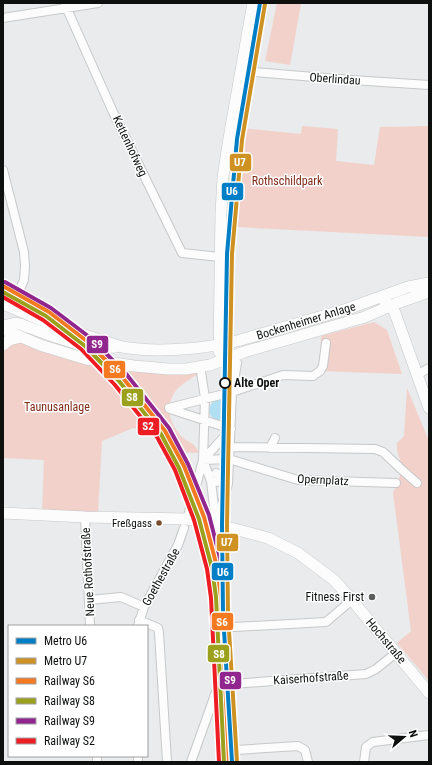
<svg xmlns="http://www.w3.org/2000/svg" width="432" height="765" viewBox="0 0 432 765" font-family="'Roboto Condensed',sans-serif">
	<style>
		.green { fill: #f1d1ca }
		.water { fill: #b0def3 }
		.lines { fill: none; stroke-linecap: round; stroke-linejoin: round }
		.minor-casing { stroke: #c6c8c9; stroke-width: 10 }
		.major-casing { stroke: #c6c8c9; stroke-width: 12 }
		.minor { stroke: #fcfcfc; stroke-width: 8 }
		.major { stroke: #fcfcfc; stroke-width: 11 }
		.rail-1-casing { stroke: #fff; stroke-width: 7 }
		.rail-2-casing { stroke: #fff; stroke-width: 7 }
		.rail-3-casing { stroke: #fff; stroke-width: 7 }
		.rail-4-casing { stroke: #fff; stroke-width: 7 }
		.rail-1 { stroke: #f57921; stroke-width: 4 }
		.rail-2 { stroke: #9ba11d; stroke-width: 4 }
		.rail-3 { stroke: #91268f; stroke-width: 4 }
		.rail-4 { stroke: #ee1c23; stroke-width: 4 }
		.metro-1-casing { stroke: #fff; stroke-width: 7 }
		.metro-2-casing { stroke: #fff; stroke-width: 7 }
		.metro-1 { stroke: #007ec6; stroke-width: 4 }
		.metro-2 { stroke: #cf9222; stroke-width: 4 }
		.stop-dot { fill: #fff; stroke: #0e1010; stroke-width: 2 }
		.bus-dot { fill: #7a4b2a; stroke: #fff; stroke-width: 1.5 }
		.poi-dot { fill: #5b5d5d; stroke: #fff; stroke-width: 1.5 }
		.labels { text-anchor: middle; stroke-width: 3; stroke-linejoin: round; paint-order: stroke }
		.bus-label { font-size: 11px; fill: #0e1010; stroke: #fff; text-anchor: end }
		.street-label { font-size: 12px; fill: #0e1010; stroke: #fff }
		.park-label { font-size: 12px; fill: #822918; stroke: #fff }
		.stop-label { font-size: 12px; font-weight: bold; fill: #0e1010; stroke: #fff; text-anchor: start }
		.poi-label { font-size: 12px; fill: #0e1010; stroke: #fff; text-anchor: end }
		.line-badge { stroke: #fff; stroke-width: 1.5 }
		.badge-label { font-size: 11px; text-anchor: middle; font-weight: bold; fill: #fff }
	</style>
	<rect width="100%" height="100%" fill="#e9ebed"/>
	<path class="green" d="M277,3L301,4L290,65L265,61Z
		M302,126L338,129L336,161L374,165L380,127L429,126V237L236,227L242,128L301,134Z
		M374,322L387,330L402,374L320,371L321,336Z
		M33,342L86,359L201,372C183,384 167,390 170,416C172,424 176,431 182,437C191,445 193,440 199,453L161,452L162,433L133,428L102,441L98,513L42,512L44,460L3,458V344Z
		M407,388L429,441V681L397,643L411,631L393,493C397,484 402,475 401,465C400,457 396,452 397,443L404,436Z"/>
	<path class="water" d="M209 410a10 10 0 1 1 20 0a10 10 0 1 1-20 0Z"/>
	<g class="lines">
		<g class="minor-casing">
			<path id="minor" d="M65,3L67,9L113,112L182,253L220,257
				M3,18L98,3
				M241,71L351,80L429,85
				M3,170L24,252L25,266L24,280L12,307
				M417,375L429,368
				M169,408L232,392L283,375L313,376L320,371L323,366L326,343
				M170,409L231,429
				M230,447L375,449L383,452L401,469L417,483
				M270,448L275,438
				M203,460L211,481L216,524L217,628L222,762
				M203,460L229,459L298,480L396,483
				M203,460L231,429
				M216,473L218,475L221,474
				M211,481L228,482
				M188,516L203,460L205,398L201,372
				M85,517L90,626
				M217,521L228,484L232,392L237,363
				M89,600L121,597L144,607
				M139,620L158,628L159,633L167,762
				M138,626L144,607L178,545L184,528
				M217,628L326,622L352,600
				M219,685L366,674L376,669L396,653
				M221,751L298,746L305,750L308,762
				M97,756V762
				M138,756V762
				M191,762L217,689
				M364,762L366,747L373,742L429,735"/>
		</g>
		<g class="major-casing">
			<path id="major" d="M385,302L391,306L395,313L429,408
				M3,304L53,325L122,347C157,353 203,349 237,341L347,309L408,287L429,283
				M3,326L16,323L20,324C50,335 83,350 116,347
				M3,329L40,345L86,359L134,366L168,369H186L210,365L244,352L365,317L397,303L429,292
				M3,345L9,340L21,337
				M219,352L221,213L223,177L229,138L253,3
				M3,513L85,517L187,519L216,524L268,538L298,553L334,580L352,600L429,693"/>
		</g>
		<use href="#minor" class="minor"/>
		<use href="#major" class="major"/>
		<g class="rail-1-casing">
			<path id="rail-1" d="M3,286L49,312L88,342L123,378L165,431L184,466L204,517L217,567L221,597L229,762"/>
		</g>
		<g class="rail-2-casing">
			<path id="rail-2" d="M3,292L46,316L85,346L119,381L161,434L179,468L199,519L212,568L216,597L224,762"/>
		</g>
		<g class="rail-3-casing">
			<path id="rail-3" d="M5,282L51,308L92,339L127,375L169,428L188,464L209,515L222,566L226,597L234,762"/>
		</g>
		<g class="rail-4-casing">
			<path id="rail-4" d="M3,297L43,320L81,349L115,385L157,437L175,470L194,520L207,569L211,598L219,762"/>
		</g>
		<use href="#rail-1" class="rail-1"/>
		<use href="#rail-2" class="rail-2"/>
		<use href="#rail-3" class="rail-3"/>
		<use href="#rail-4" class="rail-4"/>
		<g class="metro-1-casing">
			<path id="metro-1" d="M232,762L223,614L222,525L227,254L237,139L260,3"/>
		</g>
		<g class="metro-2-casing">
			<path id="metro-2" d="M237,762L228,614L227,525L232,254L242,140L265,4"/>
		</g>
		<use href="#metro-1" class="metro-1"/>
		<use href="#metro-2" class="metro-2"/>
	</g>
	<circle class="stop-dot" cx="225" cy="383" r="5"/>
	<circle class="bus-dot" cx="159" cy="523" r="3.5"/>
	<circle class="poi-dot" cx="372" cy="597" r="4"/>
	<g class="labels">
		<g class="bus-label">
			<text x="152" y="527">Freßgass</text>
		</g>
		<g class="street-label">
			<text transform="translate(335 79) rotate(4)" y="4">Oberlindau</text>
			<text transform="translate(130 146) rotate(65)" y="4">Kettenhofweg</text>
			<text transform="translate(306 321) rotate(-17)" y="4">Bockenheimer Anlage</text>
			<text transform="translate(323 480) rotate(3)" y="4">Opernplatz</text>
			<text transform="translate(88 572) rotate(-93)" y="4">Neue Rothofstraße</text>
			<text transform="translate(161 577) rotate(-61)" y="4">Goethestraße</text>
			<text transform="translate(386 641) rotate(50)" y="4">Hochstraße</text>
			<text transform="translate(311 678) rotate(-4)" y="4">Kaiserhofstraße</text>
		</g>
		<g class="park-label">
			<text x="287" y="185">Rothschildpark</text>
			<text x="57" y="411">Taunusanlage</text>
		</g>
		<g class="stop-label">
			<text x="234" y="387">Alte Oper</text>
		</g>
		<g class="poi-label">
			<text x="364" y="601">Fitness First</text>
		</g>
	</g>
	<g class="line-badge">
		<rect x="229" y="153" width="23" height="19" rx="4" fill="#cf9222"/>
		<rect x="221" y="182" width="23" height="19" rx="4" fill="#007ec6"/>
		<rect x="86" y="335" width="23" height="19" rx="4" fill="#91268f"/>
		<rect x="103" y="360" width="23" height="19" rx="4" fill="#f57921"/>
		<rect x="121" y="388" width="23" height="19" rx="4" fill="#9ba11d"/>
		<rect x="137" y="417" width="23" height="19" rx="4" fill="#ee1c23"/>
		<rect x="216" y="533" width="23" height="19" rx="4" fill="#cf9222"/>
		<rect x="211" y="562" width="23" height="19" rx="4" fill="#007ec6"/>
		<rect x="211" y="612" width="23" height="19" rx="4" fill="#f57921"/>
		<rect x="207" y="644" width="23" height="19" rx="4" fill="#9ba11d"/>
		<rect x="219" y="671" width="23" height="19" rx="4" fill="#91268f"/>
	</g>
	<g class="badge-label">
		<text x="240" y="166">U7</text>
		<text x="232" y="195">U6</text>
		<text x="97" y="348">S9</text>
		<text x="115" y="373">S6</text>
		<text x="132" y="401">S8</text>
		<text x="148" y="430">S2</text>
		<text x="227" y="546">U7</text>
		<text x="223" y="576">U6</text>
		<text x="222" y="626">S6</text>
		<text x="219" y="658">S8</text>
		<text x="230" y="684">S9</text>
	</g>
	<rect width="432" height="765" fill="none" stroke="#0e1010" stroke-width="8"/>
	<rect x="8" y="625" width="140" height="132" fill="#ffffff" stroke="#9f9f9f"/>
	<rect x="16" y="638" width="20" height="6" fill="#007ec6" stroke="#9f9f9f"/>
	<text x="44" y="645" font-size="12" fill="#0e1010">Metro U6</text>
	<rect x="16" y="658" width="20" height="6" fill="#cf9222" stroke="#9f9f9f"/>
	<text x="44" y="665" font-size="12" fill="#0e1010">Metro U7</text>
	<rect x="16" y="678" width="20" height="6" fill="#f57921" stroke="#9f9f9f"/>
	<text x="44" y="685" font-size="12" fill="#0e1010">Railway S6</text>
	<rect x="16" y="698" width="20" height="6" fill="#9ba11d" stroke="#9f9f9f"/>
	<text x="44" y="705" font-size="12" fill="#0e1010">Railway S8</text>
	<rect x="16" y="718" width="20" height="6" fill="#91268f" stroke="#9f9f9f"/>
	<text x="44" y="725" font-size="12" fill="#0e1010">Railway S9</text>
	<rect x="16" y="738" width="20" height="6" fill="#ee1c23" stroke="#9f9f9f"/>
	<text x="44" y="745" font-size="12" fill="#0e1010">Railway S2</text>
	<g transform="translate(404 737) rotate(71)" stroke="#ffffff" stroke-width="3" paint-order="stroke">
	<path d="M0-3L7 15L0 10L-7 15Z" fill="#0e1010"/>
	<text y="-6" font-size="11" font-weight="bold" text-anchor="middle" fill="#0e1010">N</text>
	</g>
</svg>
